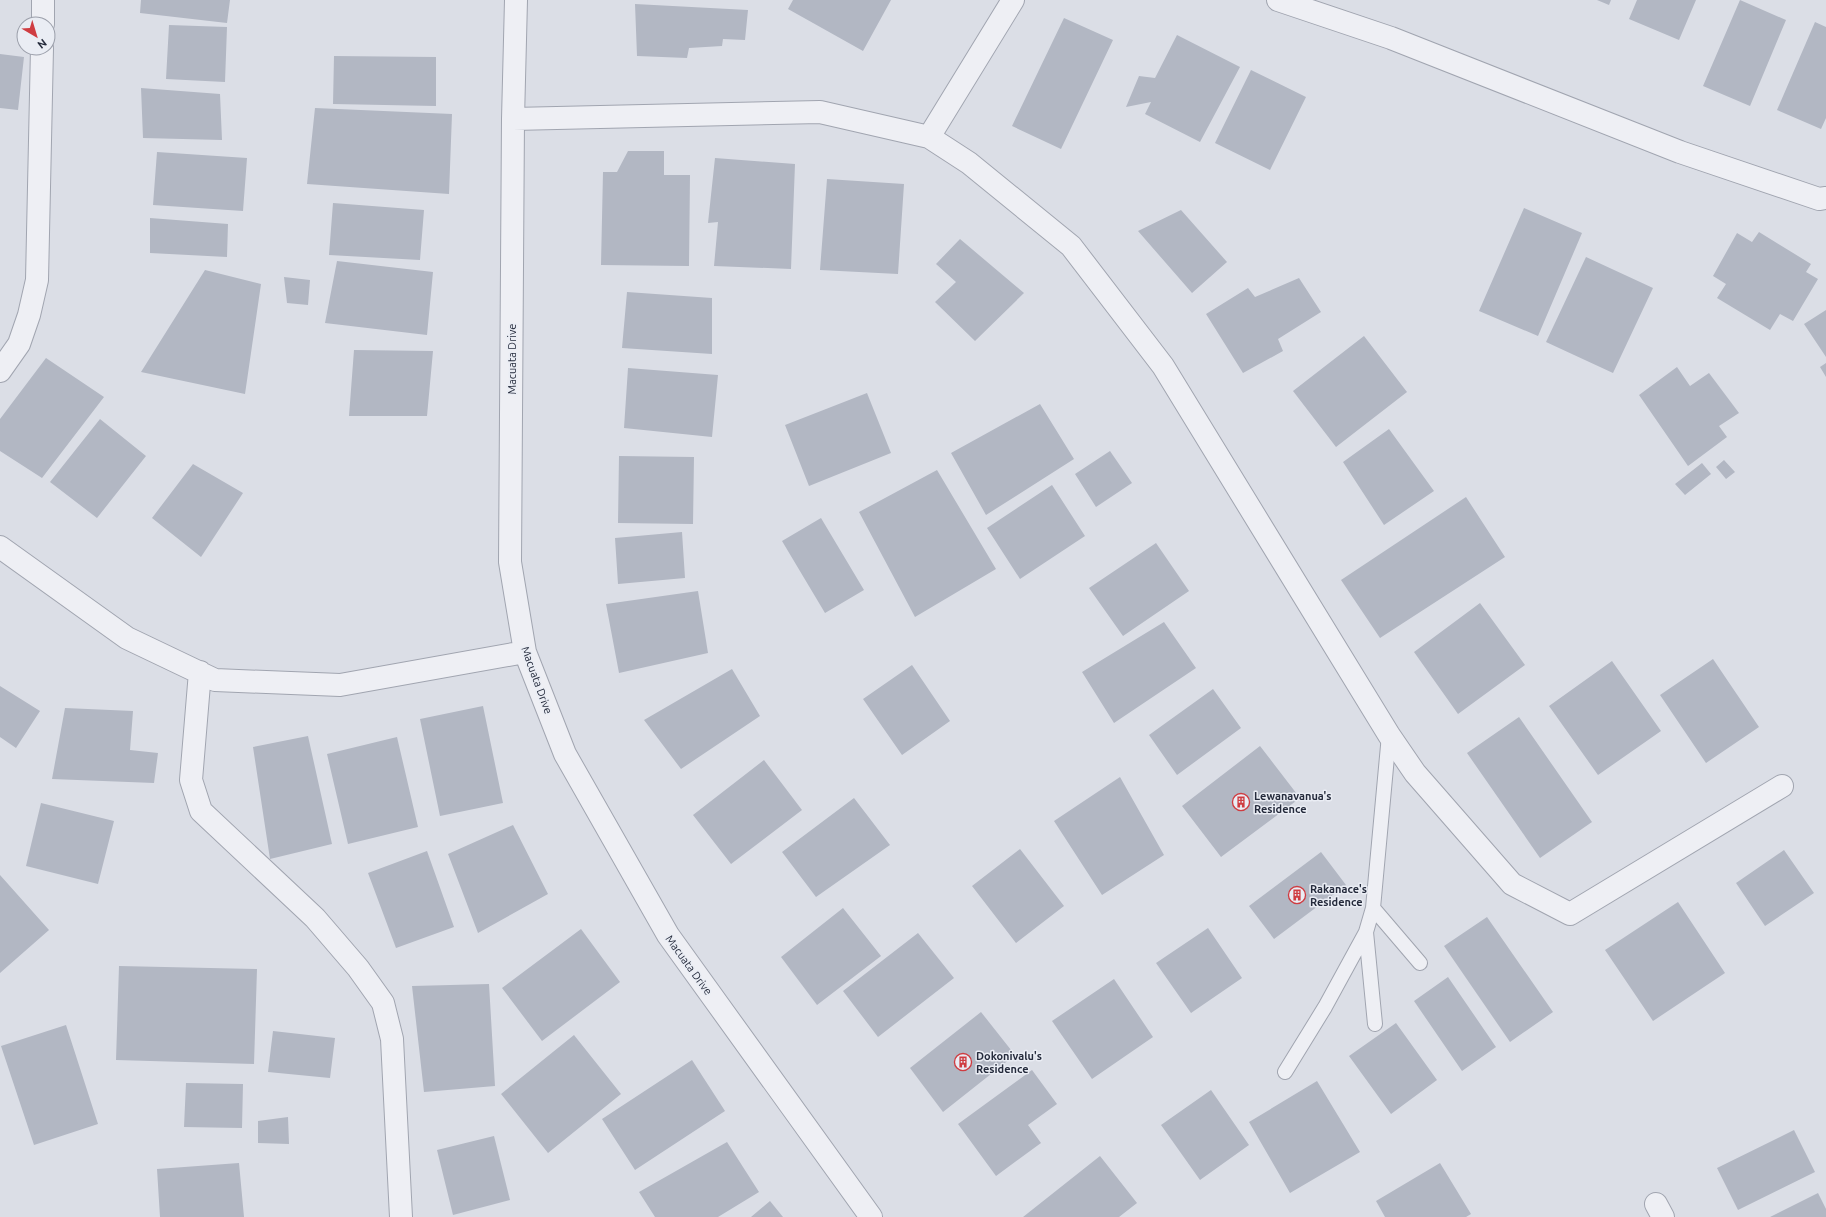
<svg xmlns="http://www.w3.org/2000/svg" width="1826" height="1217" viewBox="0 0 1826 1217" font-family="Ubuntu,sans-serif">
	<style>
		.building { fill: #b2b7c3 }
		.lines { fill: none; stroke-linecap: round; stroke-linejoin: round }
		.service-casing { stroke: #a1a5b0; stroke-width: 16 }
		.minor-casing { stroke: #a1a5b0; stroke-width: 24 }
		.service { stroke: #eeeff4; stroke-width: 14 }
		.minor { stroke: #eeeff4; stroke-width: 22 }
		.labels { text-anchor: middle; stroke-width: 3; stroke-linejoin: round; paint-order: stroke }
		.street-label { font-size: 11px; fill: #252b3c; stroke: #eaedf4 }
		.poi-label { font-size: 11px; font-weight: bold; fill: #252b3c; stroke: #eaedf4; text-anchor: start }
	</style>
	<rect width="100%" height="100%" fill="#dbdee6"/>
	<path class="building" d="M141,0H230L227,23L140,13Z
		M793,0H891L863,51L788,9Z
		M1597,0H1611L1609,5Z
		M1637,0H1696L1679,40L1629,19Z
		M1740,0L1786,20L1750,106L1703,86Z
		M635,4L748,10L745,40L723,39L722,46L689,48L687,58L637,56Z
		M1064,18L1113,40L1061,149L1012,126Z
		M1815,22L1826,27V118L1821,129L1777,110Z
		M169,25L227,27L225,82L166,79Z
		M1177,35L1240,67L1200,142L1145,114L1151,102L1126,107L1139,76L1155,78Z
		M0,54L24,57L18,110L0,108Z
		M334,56L436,57V106L333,104Z
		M1251,70L1306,97L1270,170L1215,143Z
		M141,88L220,94L222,140L143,138Z
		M315,108L452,114L449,194L307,184Z
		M628,151H664V175H690L689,266L601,265L603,172H617Z
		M157,152L247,158L243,211L153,205Z
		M715,158L795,164L791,269L714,266L718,222L708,223Z
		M827,179L904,184L898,274L820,270Z
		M333,203L424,210L420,260L329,255Z
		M1524,208L1582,233L1538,336L1479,311Z
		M1181,210L1227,262L1192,293L1138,231Z
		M150,218L228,224L227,257L150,253Z
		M1759,232L1811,264L1806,272L1818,279L1793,321L1780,314L1770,330L1717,298L1726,284L1713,276L1737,233L1752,242Z
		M960,239L1024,293L975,341L935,302L956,282L936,264Z
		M1586,257L1653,288L1613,373L1546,342Z
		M337,261L433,272L427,335L325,323Z
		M205,270L261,284L245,394L141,372Z
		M284,277L310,280L308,305L287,303Z
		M1299,278L1321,312L1278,339L1283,351L1243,373L1206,314L1248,288L1255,297Z
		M627,292L712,298V354L622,348Z
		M1826,310V357L1804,324Z
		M1364,336L1407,392L1336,447L1293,391Z
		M354,350L433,351L427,416H349Z
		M46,358L104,397L42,478L0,451V419Z
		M1826,363V377L1820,367Z
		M1677,367L1690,386L1709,373L1739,413L1719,426L1727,437L1688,466L1639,395Z
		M628,368L718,375L712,437L624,428Z
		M867,393L891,453L809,486L785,425Z
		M1040,404L1074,459L986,515L951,453Z
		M100,419L146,456L97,518L50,482Z
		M1389,429L1434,491L1384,525L1343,462Z
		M1110,451L1132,483L1096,507L1075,474Z
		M619,456L694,457L693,524L618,523Z
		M1724,460L1735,472L1726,479L1716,467Z
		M1702,463L1711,474L1685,495L1675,484Z
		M193,464L243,493L201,557L152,518Z
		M937,470L996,569L915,617L859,512Z
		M1052,485L1085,536L1020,579L987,528Z
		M1466,497L1505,557L1380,638L1341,580Z
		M821,518L864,590L825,613L782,541Z
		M682,532L685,578L618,584L615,538Z
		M1156,543L1189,591L1123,636L1089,588Z
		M698,591L708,653L619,673L606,604Z
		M1480,603L1525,665L1458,714L1414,652Z
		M1164,622L1196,668L1114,723L1082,672Z
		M1713,659L1759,727L1706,763L1660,695Z
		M1612,661L1661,731L1598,775L1549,706Z
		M912,665L950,721L902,755L863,699Z
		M732,669L760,716L681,769L644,720Z
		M0,686L40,711L16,748L0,737Z
		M1213,689L1241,728L1177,775L1149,735Z
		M483,706L503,803L440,816L420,719Z
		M65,708L133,711L130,750L158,753L154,783L52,779Z
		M1519,717L1592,822L1540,858L1467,753Z
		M308,736L332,844L270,859L253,747Z
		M397,737L418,827L348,844L327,754Z
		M1260,746L1300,798L1221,857L1182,806Z
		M764,760L802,810L731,864L693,815Z
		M1120,777L1164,855L1102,895L1054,821Z
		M854,798L890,845L816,897L782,852Z
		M41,803L114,821L98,884L26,866Z
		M513,825L548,894L478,933L448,854Z
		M1020,849L1064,906L1016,943L972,886Z
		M1784,850L1814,893L1765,926L1736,883Z
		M427,851L454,927L396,948L368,873Z
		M1321,852L1346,885L1274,939L1249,906Z
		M0,875L49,930L0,973Z
		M1678,902L1725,973L1653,1021L1605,950Z
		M843,908L881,956L817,1005L781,957Z
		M1487,917L1553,1012L1510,1042L1444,946Z
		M1208,928L1242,978L1191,1013L1156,963Z
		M581,929L620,982L542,1041L502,988Z
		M918,933L954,978L878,1037L843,991Z
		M119,966L257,969L254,1064L116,1060Z
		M1448,977L1496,1047L1462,1071L1414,1001Z
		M1114,979L1153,1037L1092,1079L1052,1021Z
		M489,984L495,1086L424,1092L412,986Z
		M981,1012L1015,1055L943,1112L910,1068Z
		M1396,1023L1437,1080L1391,1114L1349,1056Z
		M66,1025L98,1124L34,1145L1,1046Z
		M273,1031L335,1038L330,1078L268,1072Z
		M574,1035L621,1094L548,1153L501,1094Z
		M692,1060L725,1111L635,1170L602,1119Z
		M1032,1070L1057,1104L1028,1125L1041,1143L996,1176L958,1124Z
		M1317,1081L1360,1152L1290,1193L1249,1122Z
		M186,1083L243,1084L242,1128L184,1127Z
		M1211,1090L1249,1145L1200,1180L1161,1125Z
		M288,1117L289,1144L258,1143V1121Z
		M1794,1130L1815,1172L1738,1210L1717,1168Z
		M494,1136L510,1200L453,1215L437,1150Z
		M727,1142L759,1192L718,1217H655L639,1192Z
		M1100,1156L1137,1203L1119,1217H1023Z
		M239,1163L244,1217H160L157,1169Z
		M1440,1163L1471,1214L1466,1217H1385L1376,1201Z
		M1818,1193L1826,1209V1217H1770Z
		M770,1201L783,1217H751Z"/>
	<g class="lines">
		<g class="service-casing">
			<path id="service" d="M1389,735L1373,908L1420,963
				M1366,932L1375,1024
				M1285,1072L1325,1007L1366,932L1373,908"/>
		</g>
		<g class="minor-casing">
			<path id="minor" d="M516,0L513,119L510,562L525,652L565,754L668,935L871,1217
				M1278,0L1391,38L1680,152L1819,199L1826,198
				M43,24V0
				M513,119L820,112L929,137L969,163L1071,246L1163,366L1389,735L1415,773L1512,884L1570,914L1782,786
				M929,137L1013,0
				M0,371L19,344L29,315L37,280L42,48
				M0,547L127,638L215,680L340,685L525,652
				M200,672L191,780L201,811L315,918L358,968L383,1003L392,1039L401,1217
				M1656,1204L1663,1217"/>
		</g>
		<use href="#service" class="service"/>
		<use href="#minor" class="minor"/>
	</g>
	<defs>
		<g id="building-ring" transform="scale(0.9)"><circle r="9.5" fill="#eaedf4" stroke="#cf3c41" stroke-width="1.5"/><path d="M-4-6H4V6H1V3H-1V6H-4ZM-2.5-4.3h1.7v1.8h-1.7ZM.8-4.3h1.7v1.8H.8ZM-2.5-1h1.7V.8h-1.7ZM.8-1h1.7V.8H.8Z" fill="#cf3c41"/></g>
	</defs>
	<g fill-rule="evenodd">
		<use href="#building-ring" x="1241" y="802"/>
		<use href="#building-ring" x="1297" y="895"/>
		<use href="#building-ring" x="963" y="1062"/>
	</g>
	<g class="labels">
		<g class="street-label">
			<text transform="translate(512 359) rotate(-90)" y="4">Macuata Drive</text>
			<text transform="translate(537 680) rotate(70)" y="4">Macuata Drive</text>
			<text transform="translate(689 965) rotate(54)" y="4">Macuata Drive</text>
		</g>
		<g class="poi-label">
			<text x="1254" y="800">Lewanavanua's<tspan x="1254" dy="13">Residence</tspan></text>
			<text x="1310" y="893">Rakanace's<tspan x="1310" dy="13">Residence</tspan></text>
			<text x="976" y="1060">Dokonivalu's<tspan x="976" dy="13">Residence</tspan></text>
		</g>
	</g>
	<g transform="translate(36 36) rotate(142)"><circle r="19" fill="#eaedf4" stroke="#9b9faa"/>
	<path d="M0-3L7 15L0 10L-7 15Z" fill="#cf3c41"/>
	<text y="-6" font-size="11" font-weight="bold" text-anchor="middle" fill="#252b3c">N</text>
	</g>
</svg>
